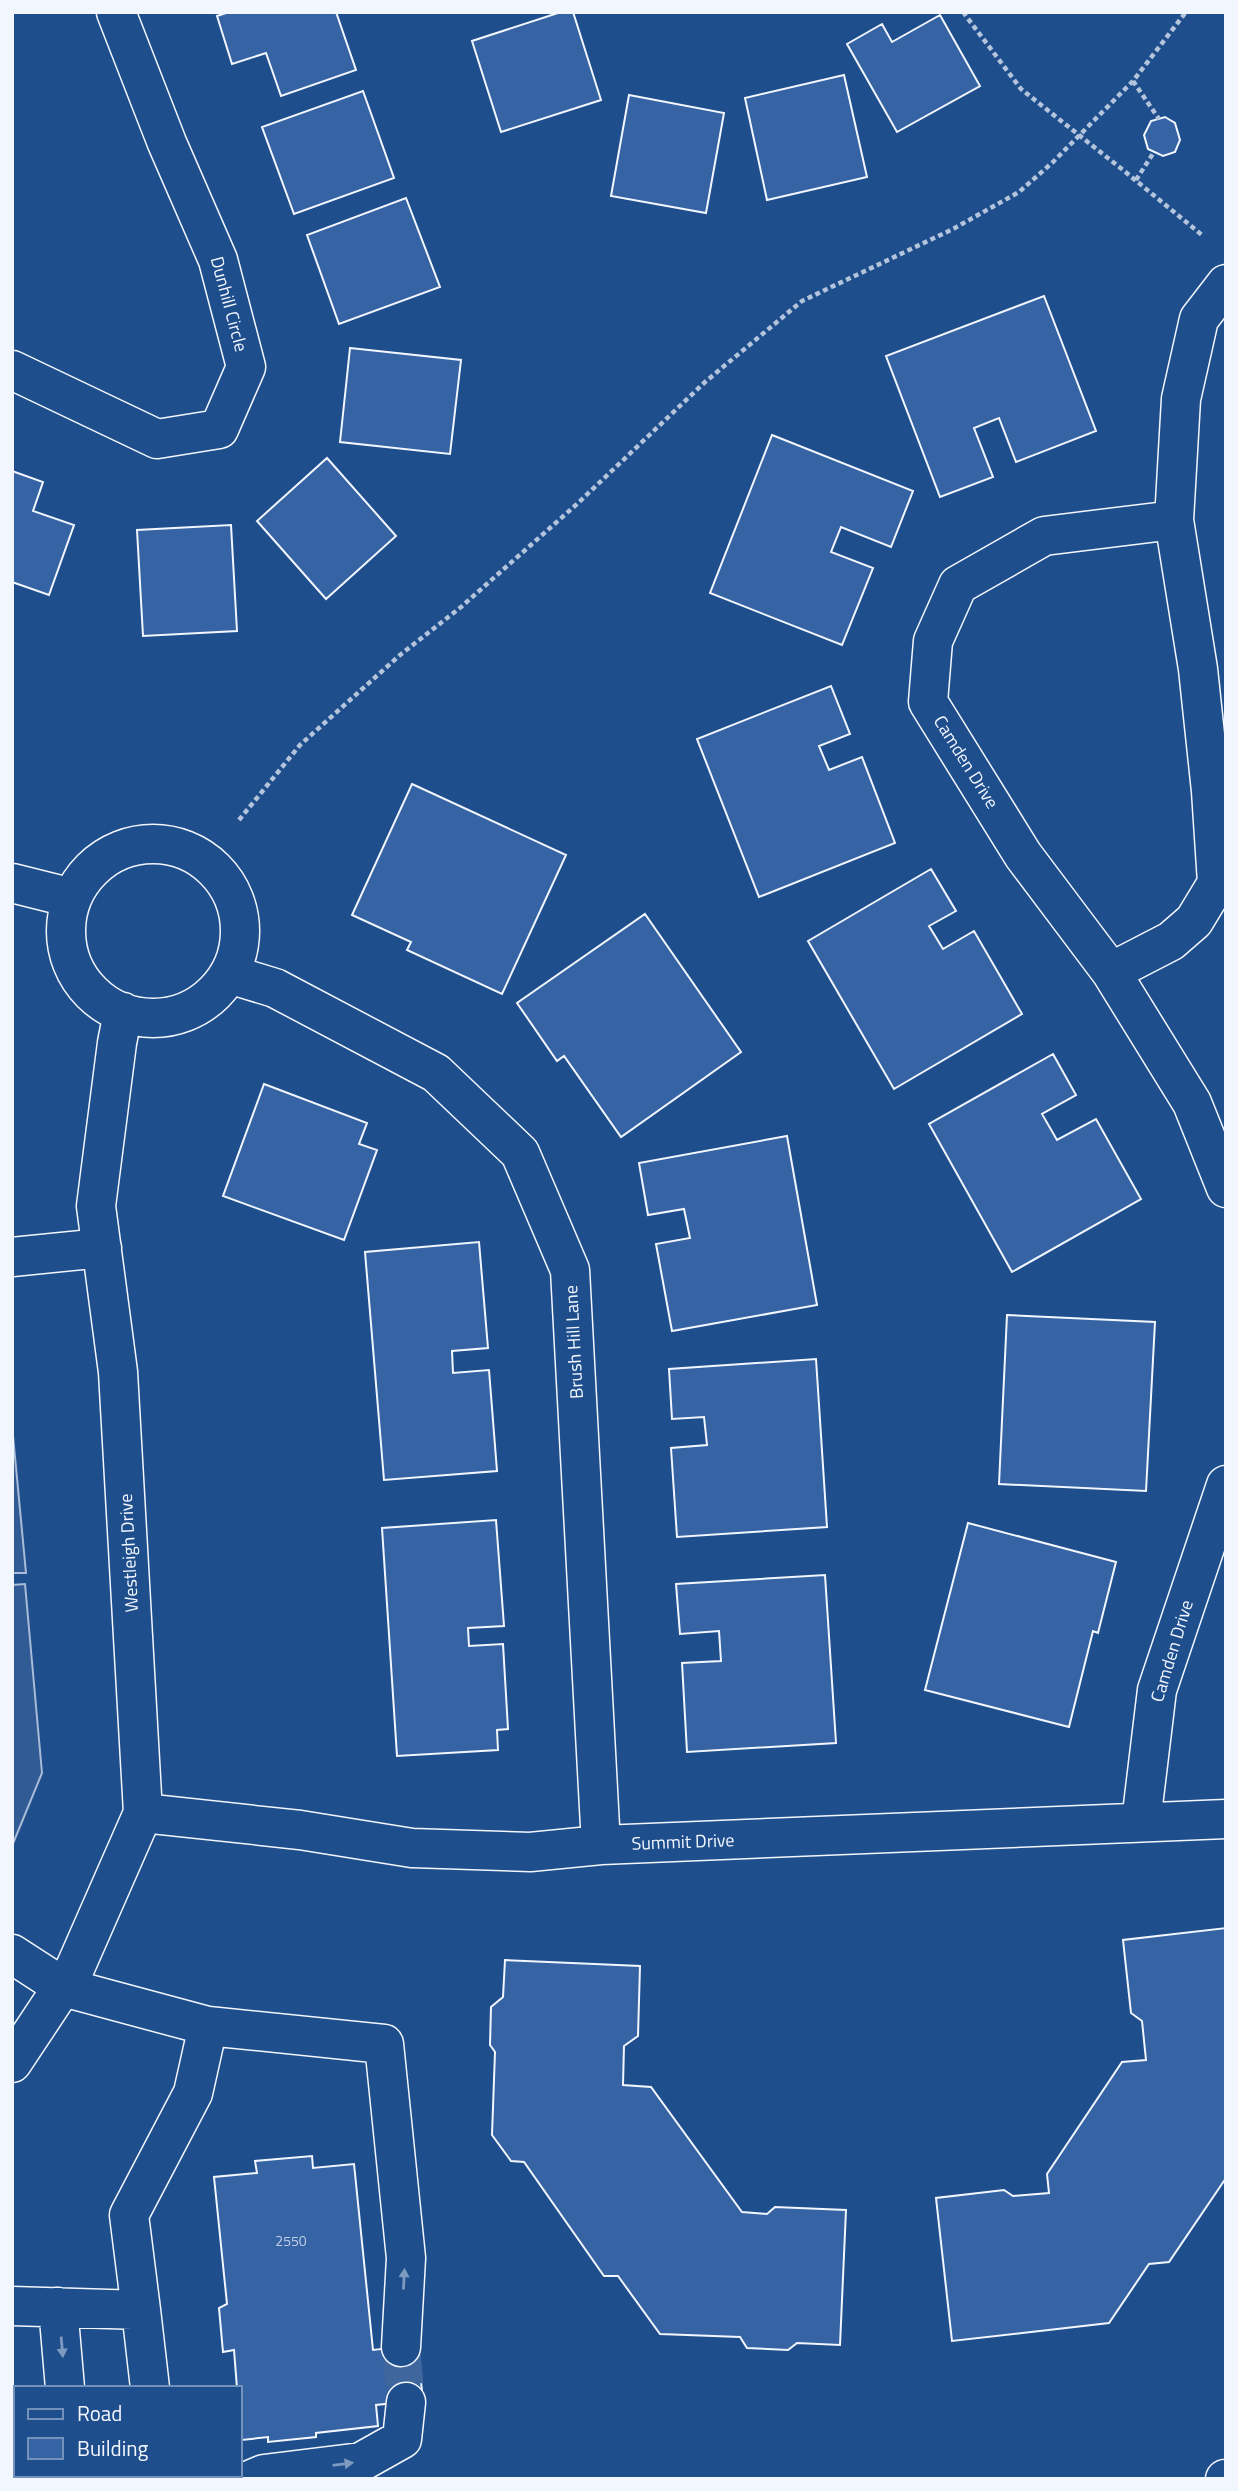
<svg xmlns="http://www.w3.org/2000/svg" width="1238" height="2491" viewBox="0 0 1238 2491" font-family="'Titillium Web',sans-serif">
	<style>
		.built { fill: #305b95; stroke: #a8bbd7; stroke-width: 2 }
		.building { fill: #3563a3; stroke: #f2f6ff; stroke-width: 2 }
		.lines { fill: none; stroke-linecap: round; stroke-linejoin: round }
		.minor-tunnel { stroke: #3f679d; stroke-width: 38; stroke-dasharray: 38 19; stroke-linecap: butt }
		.minor-casing { stroke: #f2f6ff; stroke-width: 41 }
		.major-casing { stroke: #f2f6ff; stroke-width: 41 }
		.path { stroke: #b3c4dc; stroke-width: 4.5; stroke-dasharray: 5 3.5; stroke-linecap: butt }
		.minor { stroke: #1f4e8c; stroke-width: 38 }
		.major { stroke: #1f4e8c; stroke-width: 38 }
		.oneway { fill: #7e9ac0 }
		.labels { text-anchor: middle; stroke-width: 5; stroke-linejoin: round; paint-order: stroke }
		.number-label { font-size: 14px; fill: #c3d1e8 }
		.street-label { font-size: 18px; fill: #f2f6ff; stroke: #1f4e8c }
	</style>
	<rect width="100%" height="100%" fill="#1f4e8c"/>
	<path class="built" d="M12,1425L26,1573H12Z
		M25,1584L42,1773L12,1846V1585Z"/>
	<path class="building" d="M229,12H336L356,70L281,96L266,53L232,64L217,16Z
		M561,12H573L601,100L501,132L472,41Z
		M940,15L980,86L897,132L847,44L882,24L892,42Z
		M844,75L867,177L767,200L745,98Z
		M363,91L394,178L294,214L262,127Z
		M629,95L724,113L706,213L611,196Z
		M1165,117L1175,123L1180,140L1175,152L1163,156L1148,149L1144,135L1151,121Z
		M406,198L440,287L339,324L307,235Z
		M1044,296L1096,431L1016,462L999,418L974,428L993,477L940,497L886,356Z
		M350,348L461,360L450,454L340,442Z
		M772,435L913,491L891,547L841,527L831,552L873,568L842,645L710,593Z
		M327,458L396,536L326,599L257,521Z
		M12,471L43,482L33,511L74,525L49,595L12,582Z
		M231,525L237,631L143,636L137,530Z
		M831,686L850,734L819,746L829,770L862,757L895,843L759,897L697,739Z
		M412,784L566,855L502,994L407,950L411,942L352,915Z
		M931,869L956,911L929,926L943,949L974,931L1022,1014L894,1089L808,941Z
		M645,914L741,1052L621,1137L564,1056L557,1061L517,1003Z
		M1053,1054L1076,1095L1042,1114L1057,1140L1096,1119L1141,1199L1012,1272L929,1124Z
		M264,1084L367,1123L359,1144L377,1150L344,1240L223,1196Z
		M787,1136L817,1305L672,1331L656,1244L690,1238L684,1209L648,1215L639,1163Z
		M479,1242L488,1348L452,1351L453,1373L489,1370L497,1471L384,1480L365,1252Z
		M1007,1315L1155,1322L1146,1491L999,1484Z
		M816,1359L827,1527L677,1537L671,1448L707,1445L704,1417L672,1419L669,1369Z
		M496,1520L504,1626L468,1628L469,1646L503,1644L508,1729L497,1730L498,1750L397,1756L382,1528Z
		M968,1523L1116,1562L1098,1633L1093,1631L1069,1727L925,1690Z
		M825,1575L836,1743L687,1752L682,1663L721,1661L719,1631L680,1634L676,1584Z
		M1226,1928V2178L1169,2262L1149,2264L1109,2323L952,2341L936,2198L1004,2190L1013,2196L1049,2193L1047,2174L1122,2062L1146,2060L1142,2021L1131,2013L1123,1940Z
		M505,1960L640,1966L638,2036L624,2046L623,2085L651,2087L742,2212L767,2214L775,2207L846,2210L840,2345L797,2343L788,2350L747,2348L740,2337L660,2334L618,2276H604L524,2162L511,2161L492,2135L495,2052L490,2045L491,2007L503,1997Z
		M312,2156L313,2168L354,2164L373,2350L417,2345L423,2400L376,2405L378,2426L316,2433V2437L268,2442V2437L242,2440L240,2388H237L234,2350L223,2352L219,2308L227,2304L214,2177L257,2173L255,2161Z"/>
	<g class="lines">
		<path class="minor-tunnel" d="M401,2347L406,2402"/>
		<g class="minor-casing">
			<path id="minor" d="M1226,284L1199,319L1181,399L1174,520L1198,669L1211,791L1217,883L1194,921L1171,941L1111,972L1192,1103L1226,1188
				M12,370L157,439L219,429L246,367L218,260L167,143L116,12
				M66 931a87 87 0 1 1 174 0a87 87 0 1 1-174 0Z
				M12,883L72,898
				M1111,972L1023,855L928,702L933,641L958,585L1044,536L1174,520
				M229,974L275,988L436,1073L520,1153L570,1270L601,1845
				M12,1257L102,1248
				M143,1813L300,1830L412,1848L530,1852L601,1845L1226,1819
				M1141,1822L1157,1690L1226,1485
				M12,1954L63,1987L208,2026L193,2093L129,2215L141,2310L12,2306
				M208,2026L384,2044L406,2258L401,2347
				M12,2063L75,1968L143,1813L118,1372L96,1206L117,1043L123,1012
				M58,2307L65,2388
				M141,2310L150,2388
				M79,2475L83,2479
				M159,2475V2479
				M252,2479L264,2474L361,2462L402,2439L406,2402"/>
		</g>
		<g class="major-casing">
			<path id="major" d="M1225,2479H1226"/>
		</g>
		<path class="path" d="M963,12L1021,89L1123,170L1202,235
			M1133,81L1159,119
			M1136,180L1154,152
			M239,820L300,745L400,655L461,607L577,504L705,382L802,301L953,229L1019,192L1053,162L1133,81L1186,12"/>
		<use href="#minor" class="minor"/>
		<use href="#major" class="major"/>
	</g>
	<defs><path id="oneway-solid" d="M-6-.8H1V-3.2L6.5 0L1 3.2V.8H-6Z" transform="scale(1.75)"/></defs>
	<g class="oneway">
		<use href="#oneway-solid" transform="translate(404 2279) rotate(-87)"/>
		<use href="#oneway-solid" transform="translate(62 2347) rotate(85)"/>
		<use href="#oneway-solid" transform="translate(343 2464) rotate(-7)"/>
	</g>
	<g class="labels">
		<g class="number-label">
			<text x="291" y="2246">2550</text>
		</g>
		<g class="street-label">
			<text transform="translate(229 304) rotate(75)" y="6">Dunhill Circle</text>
			<text transform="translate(966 762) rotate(58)" y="6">Camden Drive</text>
			<text transform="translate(574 1342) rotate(-93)" y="6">Brush Hill Lane</text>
			<text transform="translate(129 1553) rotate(-93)" y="6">Westleigh Drive</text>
			<text transform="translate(1172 1651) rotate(-73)" y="6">Camden Drive</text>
			<text transform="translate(683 1842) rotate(-2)" y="6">Summit Drive</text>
		</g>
	</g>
	<rect width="1238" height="2491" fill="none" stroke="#f2f6ff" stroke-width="28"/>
	<rect x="14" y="2386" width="228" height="91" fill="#1f4e8c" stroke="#7391ba" stroke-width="2"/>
	<rect x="28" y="2409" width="35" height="10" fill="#1f4e8c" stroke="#7391ba" stroke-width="2"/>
	<text x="77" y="2421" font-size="21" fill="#f2f6ff">Road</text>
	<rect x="28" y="2438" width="35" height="21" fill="#3563a3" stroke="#7391ba" stroke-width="2"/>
	<text x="77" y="2456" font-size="21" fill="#f2f6ff">Building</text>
</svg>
